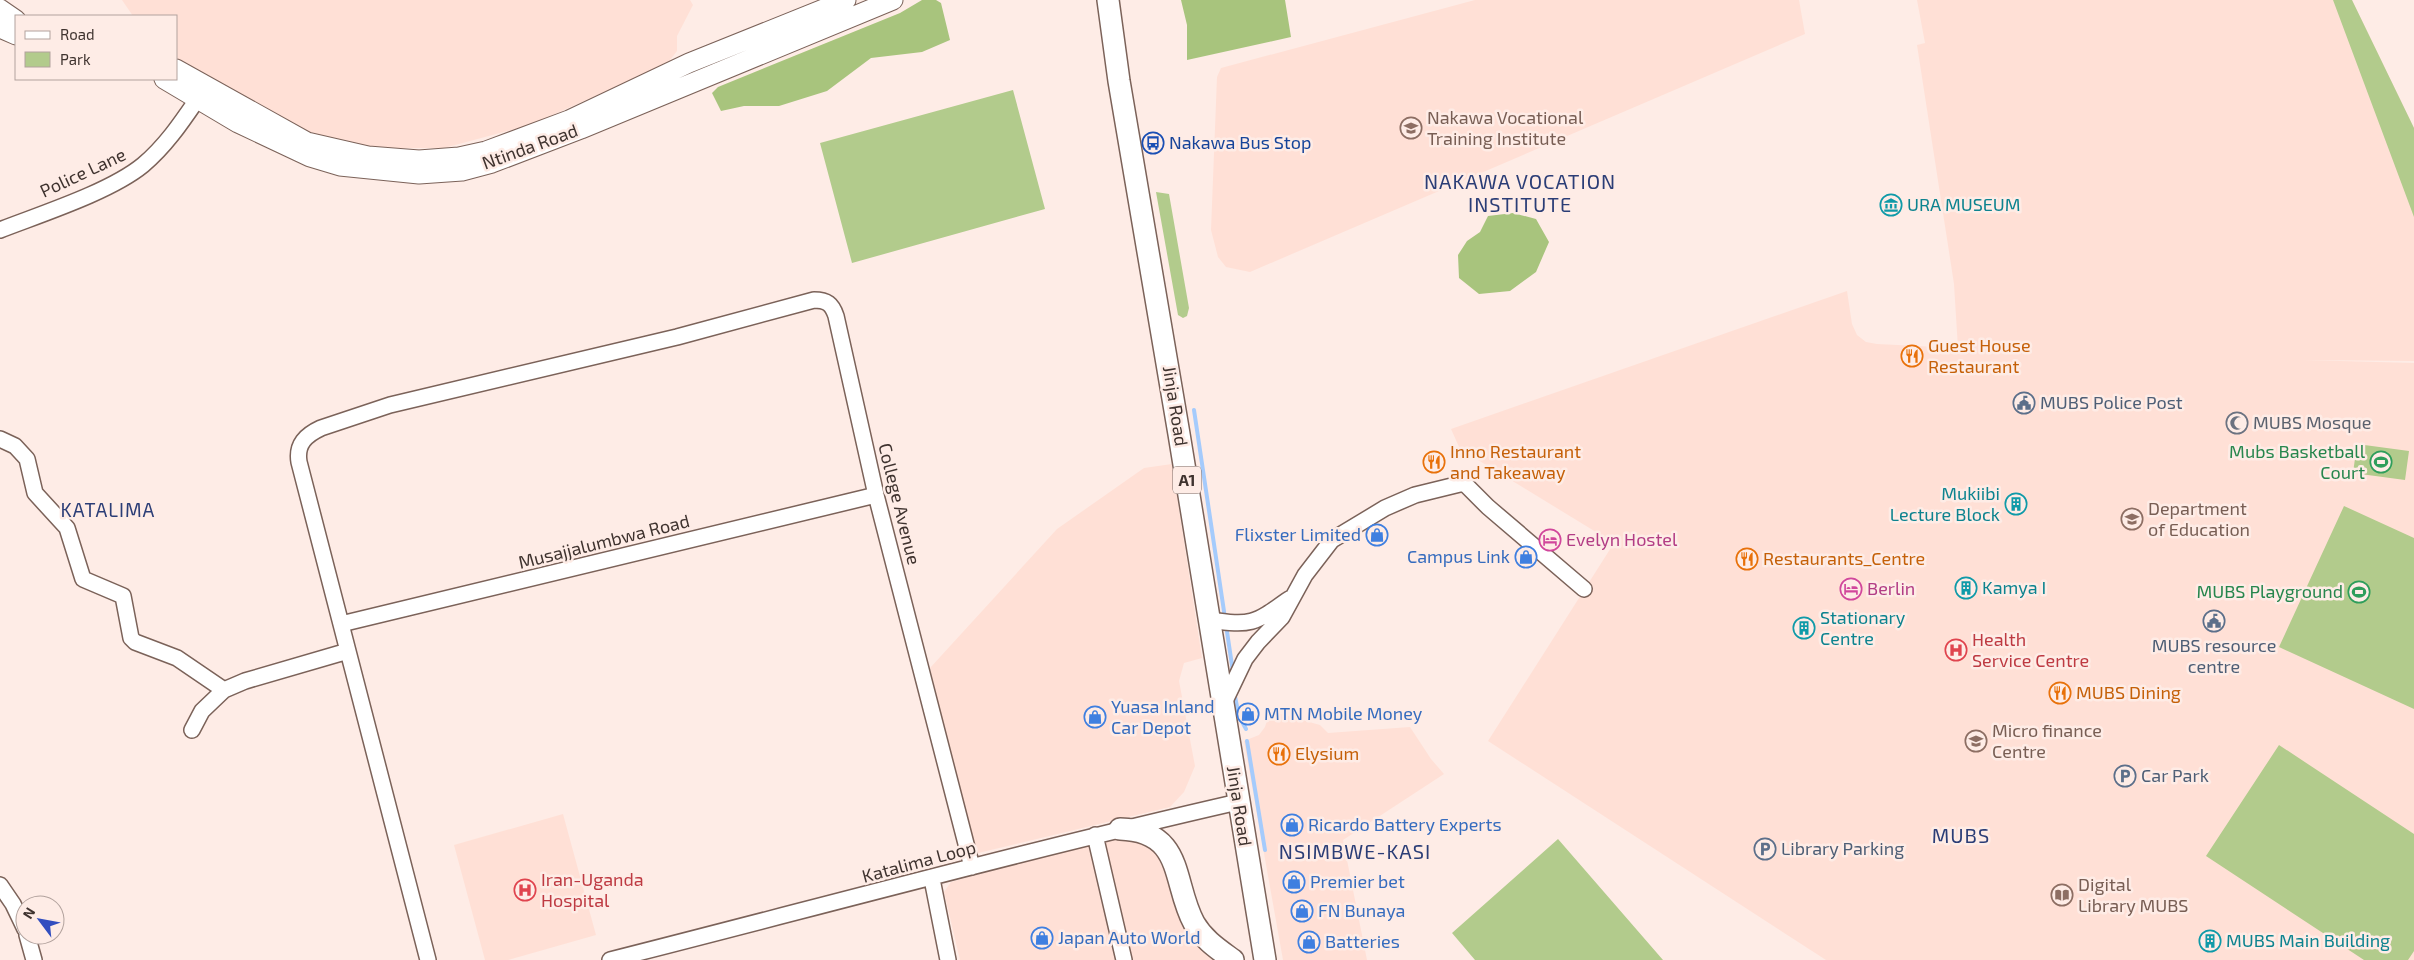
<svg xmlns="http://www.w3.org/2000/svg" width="2414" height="960" viewBox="0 0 2414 960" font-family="'Exo 2',sans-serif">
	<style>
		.built { fill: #ffe0d6 }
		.green { fill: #b2cb8c }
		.forest { fill: #a8c47d }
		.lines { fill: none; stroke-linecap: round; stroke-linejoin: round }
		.stream { stroke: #a5cbfc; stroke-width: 4 }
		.minor-casing { stroke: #7b6259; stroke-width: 18 }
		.major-casing { stroke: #7b6259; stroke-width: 21 }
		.highway-casing { stroke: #7b6259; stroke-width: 24 }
		.minor { stroke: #fff; stroke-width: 15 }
		.major { stroke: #fff; stroke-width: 19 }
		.highway { stroke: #fff; stroke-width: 21 }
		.labels { text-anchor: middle; stroke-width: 5; stroke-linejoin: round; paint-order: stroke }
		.shield { fill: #feece6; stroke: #786a66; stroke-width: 1 }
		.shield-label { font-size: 16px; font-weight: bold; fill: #3f332f }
		.education-label { font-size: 18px; fill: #785e54; stroke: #feece6; text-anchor: start }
		.transit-label { font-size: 18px; fill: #164399; stroke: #feece6; text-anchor: start }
		.street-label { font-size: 18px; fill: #3f332f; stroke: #feece6 }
		.culture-label { font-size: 18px; fill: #0d838f; stroke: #feece6; text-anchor: start }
		.food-label { font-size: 18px; fill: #c56008; stroke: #feece6; text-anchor: start }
		.service-label { font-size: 18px; fill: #4e5e75; stroke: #feece6; text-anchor: start }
		.worship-label { font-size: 18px; fill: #5b616d; stroke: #feece6; text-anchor: start }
		.leisure-label { font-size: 18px; fill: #27864d; stroke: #feece6; text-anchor: end }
		.shop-label { font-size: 18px; fill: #366cbe; stroke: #feece6; text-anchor: start }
		.hotel-label { font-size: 18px; fill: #b23c85; stroke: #feece6; text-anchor: start }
		.health-label { font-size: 18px; fill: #be3a42; stroke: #feece6; text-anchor: start }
		.neighbourhood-label { font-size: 19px; letter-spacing: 1px; fill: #2b3d76; stroke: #feece6 }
		.quarter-label { font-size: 20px; letter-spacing: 1px; fill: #2b3d76; stroke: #feece6 }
	</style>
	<rect width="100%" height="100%" fill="#feece6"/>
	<path class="built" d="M122,0H690L693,5L677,36V51L667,64L530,125L444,148H356L315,140L176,59V16H133Z
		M1475,0H1799L1805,34L1250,272L1226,267L1218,257L1211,230L1217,77L1221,68Z
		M1917,0H2352L2414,128V361L2303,360L2414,363V960H1826L1488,741L1614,543L1460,449L1451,429L1847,291L1852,324L1857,335L1866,342L1877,344L1958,348L1954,284L1917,45L1925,43Z
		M1172,464L1202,658L1184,663L1179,681L1195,766L1184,792L1170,807L974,854L930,668L1057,529L1144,468Z
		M1270,711L1320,725L1328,733L1410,727L1431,759L1444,774L1343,840L1367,960H1283L1244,741L1259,735L1265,727Z
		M563,814L596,935L508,960H485L454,845Z
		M1125,833L1152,840L1193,945L1228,960H960L944,892L951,882Z"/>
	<path class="green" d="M2333,0H2352L2414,128V217Z
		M1013,90L1045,209L852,263L820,143Z
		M1156,192L1169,194L1189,308L1187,316L1183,318L1178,315Z
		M2357,444L2409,451L2405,480L2353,473Z
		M2344,506L2414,538V709L2279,647Z
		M2279,745L2414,834V951L2408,960H2364L2206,856Z
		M1558,839L1663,960H1475L1452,933Z"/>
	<path class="forest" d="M922,0H936L941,3L950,40L922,52L871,58L827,91L779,106H744L721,111L712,93L718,87L900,13Z
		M1181,0H1285L1291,37L1187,60V25Z
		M1513,213L1536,219L1549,242L1536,272L1510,291L1479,294L1459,278L1458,255L1467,241L1480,232L1488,216Z"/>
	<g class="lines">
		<path class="stream" d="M1194,410L1225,618
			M1226,625L1233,672
			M1234,692L1239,716L1246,729
			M1247,741L1265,850"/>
		<g class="minor-casing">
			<path id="minor" d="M0,230C41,214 110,192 143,165C168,144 185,117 203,91
				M0,439L15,446L27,459L35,493L67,528L83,579L123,596L131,638L135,642L177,658L224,690
				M1209,620C1252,626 1254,624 1289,599
				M341,624L876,495
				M1223,705L1245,659L1258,642L1282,617L1305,575L1332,540L1385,508L1415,495L1464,483L1488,507L1584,589
				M192,730L202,711L224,690L245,681L348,651
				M1095,835L1124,960
				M932,879L948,960
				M0,885L13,904L25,929
				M27,935L34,960
				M428,960L299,462C296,444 306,435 321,428L390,405L677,337L814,300C827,300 832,304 836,316L876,495L972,867
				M610,960C819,907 1028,850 1238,802"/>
		</g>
		<g class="major-casing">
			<path id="major" d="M0,9L16,20
				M0,28L16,35
				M176,69L307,142L368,156L419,160L459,157L486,151L569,120L689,63L846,0
				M164,79L238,123L310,157L340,166L419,174L462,171L492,163L581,129L893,0"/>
		</g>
		<g class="highway-casing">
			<path id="highway" d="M1108,0L1119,81L1179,434L1265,960
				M1120,829C1185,831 1172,883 1194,923C1204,940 1218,949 1233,960"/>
		</g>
		<use href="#minor" class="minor"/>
		<use href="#major" class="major"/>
		<use href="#highway" class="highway"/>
	</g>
	<defs>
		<g id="school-ring" transform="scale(1.125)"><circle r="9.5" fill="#feece6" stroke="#8d6e63" stroke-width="1.5"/><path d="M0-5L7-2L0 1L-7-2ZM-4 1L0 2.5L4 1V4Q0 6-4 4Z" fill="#8d6e63"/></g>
		<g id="bus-ring" transform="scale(1.125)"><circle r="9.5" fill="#feece6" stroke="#1a4fb4" stroke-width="1.5"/><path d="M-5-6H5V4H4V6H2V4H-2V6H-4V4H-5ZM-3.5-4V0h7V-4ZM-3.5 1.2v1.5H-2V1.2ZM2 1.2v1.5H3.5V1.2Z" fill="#1a4fb4"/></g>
		<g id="museum-ring" transform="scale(1.125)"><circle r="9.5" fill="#feece6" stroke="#0f9aa8" stroke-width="1.5"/><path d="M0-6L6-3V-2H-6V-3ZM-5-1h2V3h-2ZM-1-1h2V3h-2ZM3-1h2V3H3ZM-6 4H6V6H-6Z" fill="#0f9aa8"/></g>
		<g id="restaurant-ring" transform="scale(1.125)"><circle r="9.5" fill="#feece6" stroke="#e8710a" stroke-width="1.5"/><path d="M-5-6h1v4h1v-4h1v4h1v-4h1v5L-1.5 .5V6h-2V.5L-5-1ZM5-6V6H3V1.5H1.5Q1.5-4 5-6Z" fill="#e8710a"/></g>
		<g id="civic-ring" transform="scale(1.125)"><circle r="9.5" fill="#feece6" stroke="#5c6f8a" stroke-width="1.5"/><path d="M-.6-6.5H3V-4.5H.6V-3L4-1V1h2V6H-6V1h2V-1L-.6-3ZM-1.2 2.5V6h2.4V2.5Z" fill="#5c6f8a"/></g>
		<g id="mosque-ring" transform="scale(1.125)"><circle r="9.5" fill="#feece6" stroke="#6b7280" stroke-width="1.5"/><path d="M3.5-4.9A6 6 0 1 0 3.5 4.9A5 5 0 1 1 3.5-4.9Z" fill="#6b7280"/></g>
		<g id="stadium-ring" transform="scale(1.125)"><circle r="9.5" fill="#feece6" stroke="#2e9e5b" stroke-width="1.5"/><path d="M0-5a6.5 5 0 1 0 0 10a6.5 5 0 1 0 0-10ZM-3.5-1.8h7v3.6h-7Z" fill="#2e9e5b"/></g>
		<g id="building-ring" transform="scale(1.125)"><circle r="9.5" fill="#feece6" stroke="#0f9aa8" stroke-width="1.5"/><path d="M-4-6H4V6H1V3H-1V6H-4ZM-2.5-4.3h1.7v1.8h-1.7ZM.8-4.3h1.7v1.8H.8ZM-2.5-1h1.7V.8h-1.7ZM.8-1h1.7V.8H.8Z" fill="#0f9aa8"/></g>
		<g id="shop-ring" transform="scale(1.125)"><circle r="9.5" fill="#feece6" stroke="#3f7fe0" stroke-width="1.5"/><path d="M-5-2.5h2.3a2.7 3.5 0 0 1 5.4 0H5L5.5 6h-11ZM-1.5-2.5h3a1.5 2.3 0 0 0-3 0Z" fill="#3f7fe0"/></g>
		<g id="hotel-ring" transform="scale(1.125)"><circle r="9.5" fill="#feece6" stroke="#d1479c" stroke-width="1.5"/><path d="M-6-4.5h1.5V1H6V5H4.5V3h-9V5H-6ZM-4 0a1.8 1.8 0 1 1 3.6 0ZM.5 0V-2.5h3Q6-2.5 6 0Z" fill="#d1479c"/></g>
		<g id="hospital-ring" transform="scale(1.125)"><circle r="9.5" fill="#feece6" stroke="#e0444e" stroke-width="1.5"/><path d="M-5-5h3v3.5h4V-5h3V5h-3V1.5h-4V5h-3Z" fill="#e0444e"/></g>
		<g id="parking-ring" transform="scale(1.125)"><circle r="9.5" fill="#feece6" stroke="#5c6f8a" stroke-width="1.5"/><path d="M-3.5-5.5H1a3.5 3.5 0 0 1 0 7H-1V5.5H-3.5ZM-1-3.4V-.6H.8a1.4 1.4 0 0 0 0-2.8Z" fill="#5c6f8a"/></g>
		<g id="library-ring" transform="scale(1.125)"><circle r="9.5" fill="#feece6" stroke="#8d6e63" stroke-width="1.5"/><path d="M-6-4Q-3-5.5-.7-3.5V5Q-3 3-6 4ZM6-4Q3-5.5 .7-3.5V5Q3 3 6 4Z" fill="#8d6e63"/></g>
	</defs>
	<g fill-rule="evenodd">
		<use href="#school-ring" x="1411" y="128"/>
		<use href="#bus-ring" x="1153" y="143"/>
		<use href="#museum-ring" x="1891" y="205"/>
		<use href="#restaurant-ring" x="1912" y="356"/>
		<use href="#civic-ring" x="2024" y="403"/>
		<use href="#mosque-ring" x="2237" y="423"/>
		<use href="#restaurant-ring" x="1434" y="462"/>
		<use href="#stadium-ring" x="2381" y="462"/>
		<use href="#building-ring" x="2016" y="504"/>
		<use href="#school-ring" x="2132" y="519"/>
		<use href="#shop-ring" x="1377" y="535"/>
		<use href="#hotel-ring" x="1550" y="540"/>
		<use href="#shop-ring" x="1526" y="557"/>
		<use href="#restaurant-ring" x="1747" y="559"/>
		<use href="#building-ring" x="1966" y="588"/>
		<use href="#hotel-ring" x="1851" y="589"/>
		<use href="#stadium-ring" x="2359" y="592"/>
		<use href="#civic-ring" x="2214" y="621"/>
		<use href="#building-ring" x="1804" y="628"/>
		<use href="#hospital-ring" x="1956" y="650"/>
		<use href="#restaurant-ring" x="2060" y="693"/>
		<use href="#shop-ring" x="1248" y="714"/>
		<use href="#shop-ring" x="1095" y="717"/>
		<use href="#school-ring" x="1976" y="741"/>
		<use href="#restaurant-ring" x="1279" y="754"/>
		<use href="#parking-ring" x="2125" y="776"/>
		<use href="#shop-ring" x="1292" y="825"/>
		<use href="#parking-ring" x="1765" y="849"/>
		<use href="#shop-ring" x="1294" y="882"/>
		<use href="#hospital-ring" x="525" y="890"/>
		<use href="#library-ring" x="2062" y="895"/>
		<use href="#shop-ring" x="1302" y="911"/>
		<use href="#shop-ring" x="1042" y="938"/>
		<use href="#building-ring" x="2210" y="941"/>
		<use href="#shop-ring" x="1309" y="942"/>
	</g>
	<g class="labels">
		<rect class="shield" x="1173" y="466.5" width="28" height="27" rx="4"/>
		<g class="shield-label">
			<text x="1187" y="486">A1</text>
		</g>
		<g class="education-label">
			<text x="1427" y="124">Nakawa Vocational<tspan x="1427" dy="21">Training Institute</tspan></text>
			<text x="2148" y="515">Department<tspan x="2148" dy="21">of Education</tspan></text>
			<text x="1992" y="737">Micro finance<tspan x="1992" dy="21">Centre</tspan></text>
			<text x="2078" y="891">Digital<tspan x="2078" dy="21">Library MUBS</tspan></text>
		</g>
		<g class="transit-label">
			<text x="1169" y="149">Nakawa Bus Stop</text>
		</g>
		<g class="street-label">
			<text transform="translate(530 147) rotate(-20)" y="6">Ntinda Road</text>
			<text transform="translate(83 173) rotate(-25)" y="6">Police Lane</text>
			<text transform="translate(1175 406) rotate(81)" y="6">Jinja Road</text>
			<text transform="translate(899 504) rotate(76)" y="6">College Avenue</text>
			<text transform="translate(604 542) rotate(-14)" y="6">Musajjalumbwa Road</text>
			<text transform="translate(1239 806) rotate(81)" y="6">Jinja Road</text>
			<text transform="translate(919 862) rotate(-15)" y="6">Katalima Loop</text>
		</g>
		<g class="culture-label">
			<text x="1907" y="211">URA MUSEUM</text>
			<text x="2000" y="500" text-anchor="end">Mukiibi<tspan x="2000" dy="21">Lecture Block</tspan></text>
			<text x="1982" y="594">Kamya I</text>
			<text x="1820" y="624">Stationary<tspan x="1820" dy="21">Centre</tspan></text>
			<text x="2226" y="947">MUBS Main Building</text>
		</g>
		<g class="food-label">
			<text x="1928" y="352">Guest House<tspan x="1928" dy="21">Restaurant</tspan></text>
			<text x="1450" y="458">Inno Restaurant<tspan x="1450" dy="21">and Takeaway</tspan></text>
			<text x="1763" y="565">Restaurants_Centre</text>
			<text x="2076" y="699">MUBS Dining</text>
			<text x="1295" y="760">Elysium</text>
		</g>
		<g class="service-label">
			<text x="2040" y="409">MUBS Police Post</text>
			<text x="2214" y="652" text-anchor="middle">MUBS resource<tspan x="2214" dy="21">centre</tspan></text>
			<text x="2141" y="782">Car Park</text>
			<text x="1781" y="855">Library Parking</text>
		</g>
		<g class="worship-label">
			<text x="2253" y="429">MUBS Mosque</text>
		</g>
		<g class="leisure-label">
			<text x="2365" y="458">Mubs Basketball<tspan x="2365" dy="21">Court</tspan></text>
			<text x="2343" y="598">MUBS Playground</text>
		</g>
		<g class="shop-label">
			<text x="1361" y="541" text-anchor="end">Flixster Limited</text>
			<text x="1510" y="563" text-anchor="end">Campus Link</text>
			<text x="1111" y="713">Yuasa Inland<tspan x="1111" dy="21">Car Depot</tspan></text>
			<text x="1264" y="720">MTN Mobile Money</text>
			<text x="1308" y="831">Ricardo Battery Experts</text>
			<text x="1310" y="888">Premier bet</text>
			<text x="1318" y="917">FN Bunaya</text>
			<text x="1058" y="944">Japan Auto World</text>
			<text x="1325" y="948">Batteries</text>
		</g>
		<g class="hotel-label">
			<text x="1566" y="546">Evelyn Hostel</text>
			<text x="1867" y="595">Berlin</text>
		</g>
		<g class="health-label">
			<text x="1972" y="646">Health<tspan x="1972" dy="21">Service Centre</tspan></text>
			<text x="541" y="886">Iran-Uganda<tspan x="541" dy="21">Hospital</tspan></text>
		</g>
		<g class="neighbourhood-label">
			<text x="108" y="517">KATALIMA</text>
		</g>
		<g class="quarter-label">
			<text x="1520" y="189">NAKAWA VOCATION<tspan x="1520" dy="23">INSTITUTE</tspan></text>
			<text x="1961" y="843">MUBS</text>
			<text x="1355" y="859">NSIMBWE-KASI</text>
		</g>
	</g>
	<rect x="15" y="15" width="162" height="65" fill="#feece6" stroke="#b2a29d"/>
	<rect x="25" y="31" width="25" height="8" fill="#ffffff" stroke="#b2a29d"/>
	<text x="60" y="40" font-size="15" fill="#3f332f">Road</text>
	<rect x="25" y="52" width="25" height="15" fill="#b2cb8c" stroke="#b2a29d"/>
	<text x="60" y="65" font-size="15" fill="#3f332f">Park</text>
	<g transform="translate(40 920) rotate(302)"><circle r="24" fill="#feece6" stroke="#b2a29d"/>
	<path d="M0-4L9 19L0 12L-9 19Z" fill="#324ebf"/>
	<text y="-8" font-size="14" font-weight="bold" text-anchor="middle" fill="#3f332f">N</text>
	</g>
</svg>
